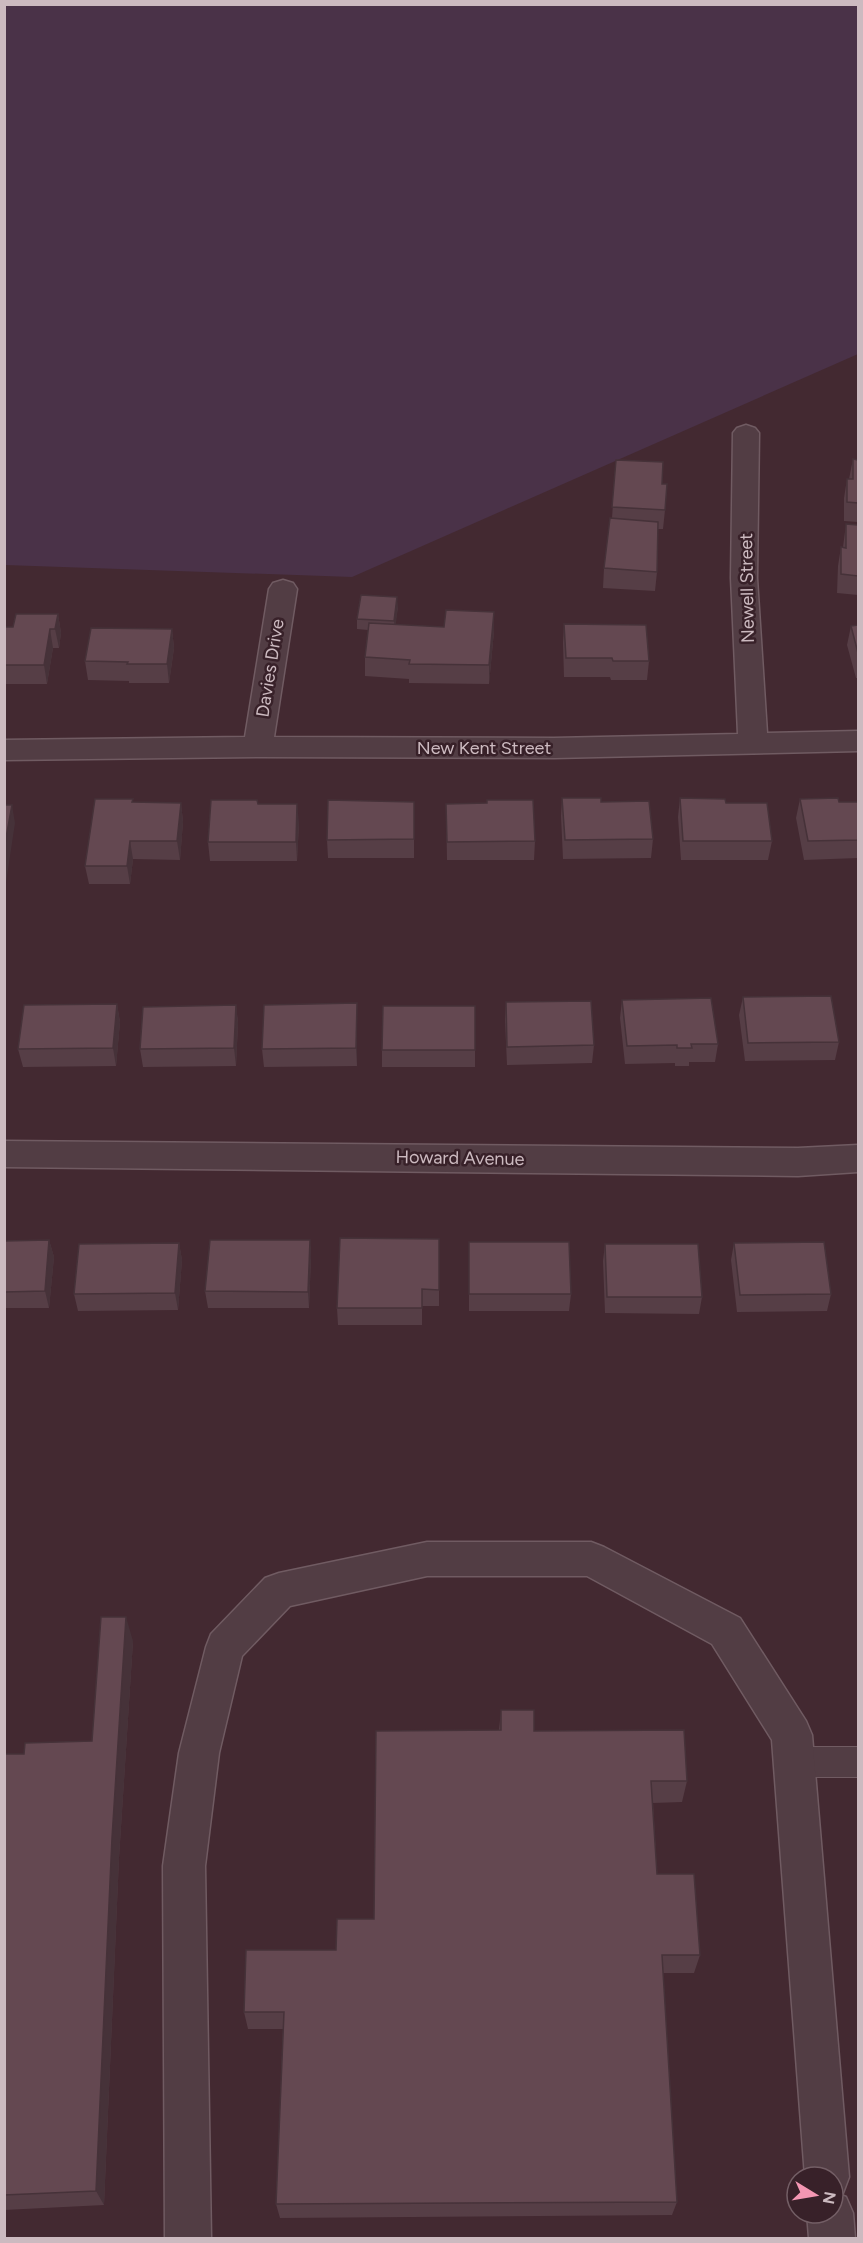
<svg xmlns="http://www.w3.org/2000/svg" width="863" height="2243" viewBox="0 0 863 2243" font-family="Figtree,sans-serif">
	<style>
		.green { fill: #4a3248 }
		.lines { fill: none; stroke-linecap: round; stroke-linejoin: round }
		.lane-casing { stroke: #705b62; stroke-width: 2 }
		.street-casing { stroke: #705b62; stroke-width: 3 }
		.lane { fill: #523d44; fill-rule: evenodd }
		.street { fill: #523d44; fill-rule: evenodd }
		.wall { fill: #563e46 }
		.shaded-wall { fill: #463239 }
		.building { fill: #644851; stroke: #463239; stroke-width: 1.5 }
		.labels { text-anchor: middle; stroke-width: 5; stroke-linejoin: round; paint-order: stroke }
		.street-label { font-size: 18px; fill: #ccbac0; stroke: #382129 }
	</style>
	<rect width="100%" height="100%" fill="#432931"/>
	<path class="green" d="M5,5H858V354L352,577L5,565Z"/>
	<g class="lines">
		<g class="lane-casing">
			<path id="lane" d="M794,1747H858V1777H794L783,1773L778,1762L783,1751Z"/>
		</g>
		<g class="street-casing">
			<path id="street" d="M746,425L755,428L759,433L757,578L767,733L858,731V751L554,758L258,757L4,760V740L245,737L269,589L273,583L283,580L293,583L297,589L274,737L554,738L738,734L731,578L733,433L737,428Z
				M4,1141L798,1148L858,1145V1172L798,1176L4,1167Z
				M427,1542H591L604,1547L740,1618L806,1721L812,1735L849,2177L843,2193L839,2194L846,2197L853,2213L855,2238H809L807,2213H833V2177H805L772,1740L712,1644L587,1576H427L290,1606L242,1656L219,1753L205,1866L211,2238H165L163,1866L179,1753L206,1647L211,1634L265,1578L279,1573Z"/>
		</g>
		<use href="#lane" class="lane"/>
		<use href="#street" class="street"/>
	</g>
	<path class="wall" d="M853,459L858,460V522L844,521V498L847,479H849Z
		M616,460L662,484L665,510L663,529H658L657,572L655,591L603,588L604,568L612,518Z
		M846,524L858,525V595L837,593L838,566L841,547H843Z
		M398,607L395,625L494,631L489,684L409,683V679L365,676V657L368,630L357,629V619Z
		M58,614L61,633L59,648H53L47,684H4V627H13Z
		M564,624L649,661L647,680H611L610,677H564L563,643Z
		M858,625V678H856L847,645L851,626Z
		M172,629L174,648L169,683H129V681L88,680L85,661Z
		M562,798L601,802L653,839L651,858L563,859L561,816Z
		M680,798L726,803L772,841L768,860H681L678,817Z
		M800,799L839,802H858V858L804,860L796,818Z
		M414,802V858H328L327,840Z
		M133,803H181L183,822L180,860L133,859L130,884H89L85,866Z
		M258,804L299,823L297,861H210L208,842Z
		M446,804L535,841L534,860H447Z
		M743,997L839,1042L835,1060L745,1061L739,1015Z
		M622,1000L718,1044L715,1062H689V1066H675V1063L625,1064L620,1018Z
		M506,1002L594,1045L592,1063L507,1065L505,1020Z
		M357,1003V1066L264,1067L262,1049Z
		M117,1004L120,1022L116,1066L23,1067L18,1049Z
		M236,1005L238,1023L236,1066L143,1067L140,1049Z
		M382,1050H475V1067H382Z
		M439,1239V1306H422V1325H338L337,1308Z
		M49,1240L54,1257L49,1308H4V1241Z
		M310,1240L311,1257L309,1308H208L205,1291Z
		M469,1242L571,1294L569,1311H469Z
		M179,1243L182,1260L178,1310L78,1311L74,1294Z
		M734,1243L831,1294L827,1311L737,1312L731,1260Z
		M605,1244L702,1297L699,1314L605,1313L603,1261Z
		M133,1641L119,1858L104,2205L4,2210V1754H24L92,1741Z
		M501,1710L534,1731L687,1781L682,1802L653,1803L657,1874L700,1955L694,1973H663L677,2202L672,2215L280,2218L276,2204L283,2029H248L244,2012L336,1950L374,1919L499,1730Z"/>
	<path class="shaded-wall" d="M397,597L398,607L395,631L394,621Z
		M494,612V631L489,684V665Z
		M58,614L61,633L59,648L55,629Z
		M50,629L53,648L47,684L44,665Z
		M172,629L174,648L169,683L167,664Z
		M181,803L183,822L180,860L177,841Z
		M297,804L299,823L297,861L296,842Z
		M12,805L15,823L6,883L4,875V849Z
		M130,841L133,859L130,884L127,866Z
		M357,1003V1066L356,1048Z
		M117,1004L120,1022L116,1066L113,1048Z
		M236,1005L238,1023L236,1066L234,1048Z
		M49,1240L54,1257L49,1308L45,1291Z
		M310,1240L311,1257L309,1308L308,1292Z
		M179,1243L182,1260L178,1310L175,1293Z
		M126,1617L133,1641L119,1858L104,2205L96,2191L112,1838Z"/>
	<path class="building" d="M853,459L858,460V503L847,502V479H853Z
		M616,460L663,462L662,484H667L665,510L612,507Z
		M610,518L658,522L657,572L604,568Z
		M846,524L858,525V576L841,574V547L846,548Z
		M361,595L397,597L394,621L357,619Z
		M446,610L494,612L489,665L409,664L410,660L365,657L369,623L444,627Z
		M16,614H58L55,629H50L44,665H4V627H13Z
		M564,624L646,625L649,661H613L612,658H566Z
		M858,625V653L851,626Z
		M91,628L172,629L167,664H127L128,662L85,661Z
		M562,798H601V802L649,801L653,839L565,840Z
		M680,798L725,799L726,803H767L772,841H683Z
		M838,798L839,802H858V840L808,841L800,799Z
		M95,799H133L132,802L181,803L177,841H130L127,866H85Z
		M211,800H257L258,804H297L296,842H208Z
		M328,800L414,802V839L327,840Z
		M487,800H533L535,841L447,842L446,804L487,803Z
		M4,805H12L4,849Z
		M831,996L839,1042L748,1043L743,997Z
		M711,998L718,1044H691L692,1048H677V1045L627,1046L622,1000Z
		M591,1001L594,1045L507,1047L506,1002Z
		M357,1003L356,1048L262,1049L264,1005Z
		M117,1004L113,1048L18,1049L24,1005Z
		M236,1005L234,1048L140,1049L143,1007Z
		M383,1006H475V1050H382Z
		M340,1238L439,1239V1290L422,1289V1308H337Z
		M49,1240L45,1291L4,1292V1241Z
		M210,1240H310L308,1292L205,1291Z
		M469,1242H569L571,1294H469Z
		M824,1242L831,1294L740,1295L734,1243Z
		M179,1243L175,1293L74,1294L79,1244Z
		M605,1244H698L702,1297H607Z
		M101,1617H126L112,1838L96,2191L4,2195V1754H24L25,1743L92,1741Z
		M501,1710H534V1731L684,1730L687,1781H651L657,1874H694L700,1955H662L677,2202L276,2204L284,2012H244L246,1950H336L337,1919H374L376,1731L501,1730Z"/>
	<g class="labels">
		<g class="street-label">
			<text transform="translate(747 588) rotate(-91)" y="6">Newell Street</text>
			<text transform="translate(270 668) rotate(-81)" y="6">Davies Drive</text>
			<text x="484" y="754">New Kent Street</text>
			<text transform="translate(460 1158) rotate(1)" y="6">Howard Avenue</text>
		</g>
	</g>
	<rect width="863" height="2243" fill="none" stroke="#ccbac0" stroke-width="12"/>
	<g transform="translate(815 2195) rotate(101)"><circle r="28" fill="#382129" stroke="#735e65" stroke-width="1.5"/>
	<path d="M0-4.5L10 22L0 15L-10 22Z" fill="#f497b3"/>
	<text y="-9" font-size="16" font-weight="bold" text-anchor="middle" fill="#ccbac0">N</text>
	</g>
</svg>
